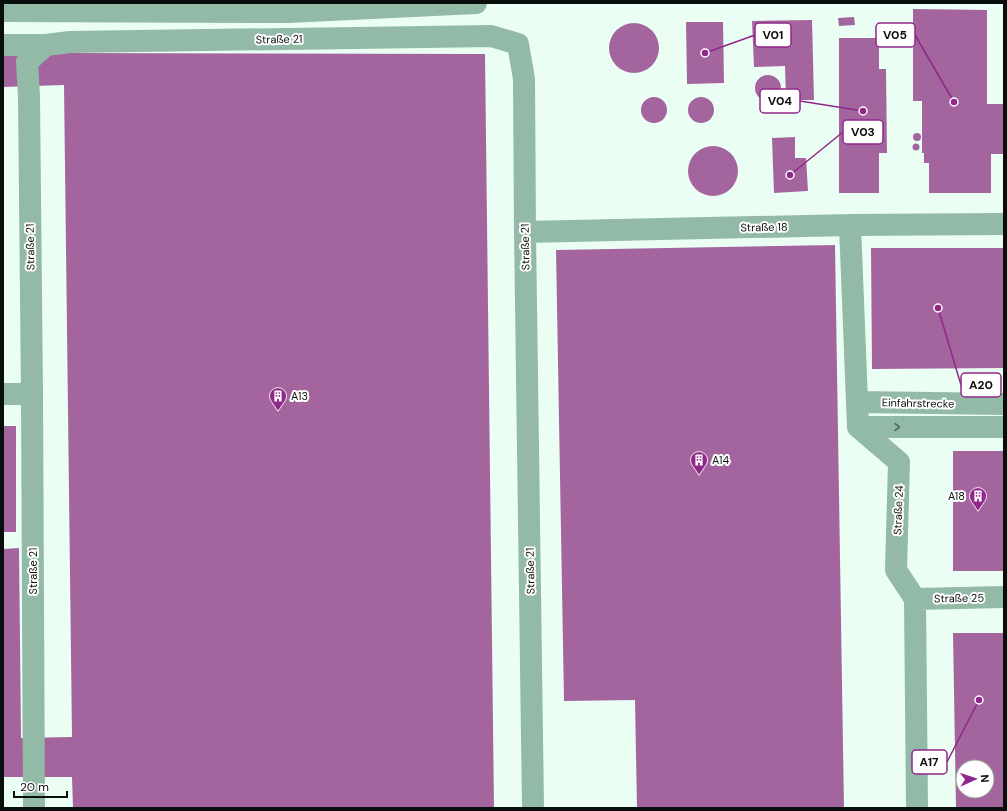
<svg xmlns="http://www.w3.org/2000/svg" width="1007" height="811" viewBox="0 0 1007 811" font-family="'DM Sans',sans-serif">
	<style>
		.building { fill: #a4659e; fill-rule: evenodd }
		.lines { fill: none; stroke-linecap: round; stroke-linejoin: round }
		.minor { stroke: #93baa7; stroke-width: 22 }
		.oneway { stroke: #546d61 }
		.labels { text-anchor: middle; stroke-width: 4; stroke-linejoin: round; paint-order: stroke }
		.street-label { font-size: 11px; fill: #080e0b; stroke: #fff }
		.poi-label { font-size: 11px; fill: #080e0b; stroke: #fff; text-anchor: start }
		.leader { fill: none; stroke: #90278a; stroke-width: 1.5 }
		.callout-dot { fill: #90278a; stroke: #fff; stroke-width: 1.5 }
		.callout { fill: #fff; stroke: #90278a; stroke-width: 1.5 }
		.callout-label { font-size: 12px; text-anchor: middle; font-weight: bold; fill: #080e0b }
	</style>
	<rect width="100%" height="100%" fill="#ebfef4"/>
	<path class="building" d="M913,9L987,10V104H1004V154H991V193H929V163H924V153H922V101H913Z
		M854,17L855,25L839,26L838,18Z
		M812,20L814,100H786L785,66L754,67L752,21Z
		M686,22H723L724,83L687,84Z
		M609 48a25 25 0 1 1 50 0a25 25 0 1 1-50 0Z
		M839,38H879V69H886L887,153H879V193H839Z
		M63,53L485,54L494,808H73L72,777H3V549L19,548L21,738L72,737L64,85L3,87V55Z
		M755 88a13 13 0 1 1 26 0a13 13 0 1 1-26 0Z
		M688 110a13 13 0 1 1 26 0a13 13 0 1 1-26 0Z
		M641 110a13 13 0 1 1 26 0a13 13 0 1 1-26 0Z
		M913 137a4 4 0 1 1 8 0a4 4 0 1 1-8 0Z
		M795,137V158H806L808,191L774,193L772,138Z
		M912.5 147a3.5 3.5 0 1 1 7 0a3.5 3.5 0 1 1-7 0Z
		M688 171a25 25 0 1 1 50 0a25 25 0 1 1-50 0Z
		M835,245L844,808H637L635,700L564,701L556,250Z
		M871,248H1004V368L872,369Z
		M3,426H16V532H3Z
		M953,451H1004V571H953Z
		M953,633H1004V808H956ZM963,767H987V791H963Z"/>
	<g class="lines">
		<path class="minor" d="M3,11L288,12L476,3
			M3,45H46
			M850,225L858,427L899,462L896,570L915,599L917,808
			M525,232L850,225L1004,224
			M3,394H32
			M857,402L1004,404
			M858,427H1004
			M915,599L1004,597
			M34,808L32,394L29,97L27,62L46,45L70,42L491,36L518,44L524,79L525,232L533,808"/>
	</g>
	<defs><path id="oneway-chevron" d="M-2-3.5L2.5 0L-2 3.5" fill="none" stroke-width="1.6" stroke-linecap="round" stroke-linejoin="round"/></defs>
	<use class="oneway" href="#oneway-chevron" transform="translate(897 427)"/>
	<defs>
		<g id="building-pin" transform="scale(0.9)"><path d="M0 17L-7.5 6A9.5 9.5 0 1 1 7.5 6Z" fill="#90278a" stroke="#fff"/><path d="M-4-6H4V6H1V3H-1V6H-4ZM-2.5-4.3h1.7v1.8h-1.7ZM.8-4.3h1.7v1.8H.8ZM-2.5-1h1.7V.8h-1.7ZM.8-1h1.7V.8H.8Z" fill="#fff"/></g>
	</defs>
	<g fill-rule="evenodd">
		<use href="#building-pin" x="278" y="396"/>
		<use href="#building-pin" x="699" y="460"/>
		<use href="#building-pin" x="978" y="496"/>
	</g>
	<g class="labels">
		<g class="street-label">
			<text transform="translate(279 39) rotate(-1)" y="4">Straße 21</text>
			<text transform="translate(764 227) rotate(-1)" y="4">Straße 18</text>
			<text transform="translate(30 247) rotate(-91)" y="4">Straße 21</text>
			<text transform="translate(525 247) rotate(-91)" y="4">Straße 21</text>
			<text transform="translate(918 403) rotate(1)" y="4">Einfahrstrecke</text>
			<text transform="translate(898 510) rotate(-88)" y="4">Straße 24</text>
			<text transform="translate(33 571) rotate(-90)" y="4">Straße 21</text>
			<text transform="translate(530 571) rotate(-91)" y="4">Straße 21</text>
			<text transform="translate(959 598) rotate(-1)" y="4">Straße 25</text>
		</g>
		<g class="poi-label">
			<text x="291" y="400">A13</text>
			<text x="712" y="464">A14</text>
			<text x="965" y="500" text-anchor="end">A18</text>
		</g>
	</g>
	<path class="leader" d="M705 53L755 35M954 102L915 35M863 111L800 101M790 175L843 132M938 308L961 385M979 700L947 762"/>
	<g class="callout-dot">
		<circle cx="705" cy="53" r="4"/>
		<circle cx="954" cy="102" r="4"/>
		<circle cx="863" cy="111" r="4"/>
		<circle cx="790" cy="175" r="4"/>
		<circle cx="938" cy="308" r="4"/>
		<circle cx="979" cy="700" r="4"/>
	</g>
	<g class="callout">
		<rect x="755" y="23" width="36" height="24" rx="4"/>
		<rect x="876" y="23" width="39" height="24" rx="4"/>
		<rect x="760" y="89" width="40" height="24" rx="4"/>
		<rect x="843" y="120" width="40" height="24" rx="4"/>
		<rect x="961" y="373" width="40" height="24" rx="4"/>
		<rect x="912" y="750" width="35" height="24" rx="4"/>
	</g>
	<g class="callout-label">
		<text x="773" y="39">V01</text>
		<text x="895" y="39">V05</text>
		<text x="780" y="105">V04</text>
		<text x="863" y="136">V03</text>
		<text x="981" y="389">A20</text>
		<text x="929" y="766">A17</text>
	</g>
	<rect width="1007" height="811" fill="none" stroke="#080e0b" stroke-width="8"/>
	<g transform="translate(975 779) rotate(87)"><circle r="19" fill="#ffffff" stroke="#9c9f9d"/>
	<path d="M0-3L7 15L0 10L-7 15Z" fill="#90278a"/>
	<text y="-6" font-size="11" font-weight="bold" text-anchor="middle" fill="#080e0b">N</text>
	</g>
	<path d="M14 791v6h53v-6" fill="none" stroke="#080e0b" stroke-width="2"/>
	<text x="20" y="791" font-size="12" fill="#080e0b" stroke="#ffffff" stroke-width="3" paint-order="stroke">20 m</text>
</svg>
